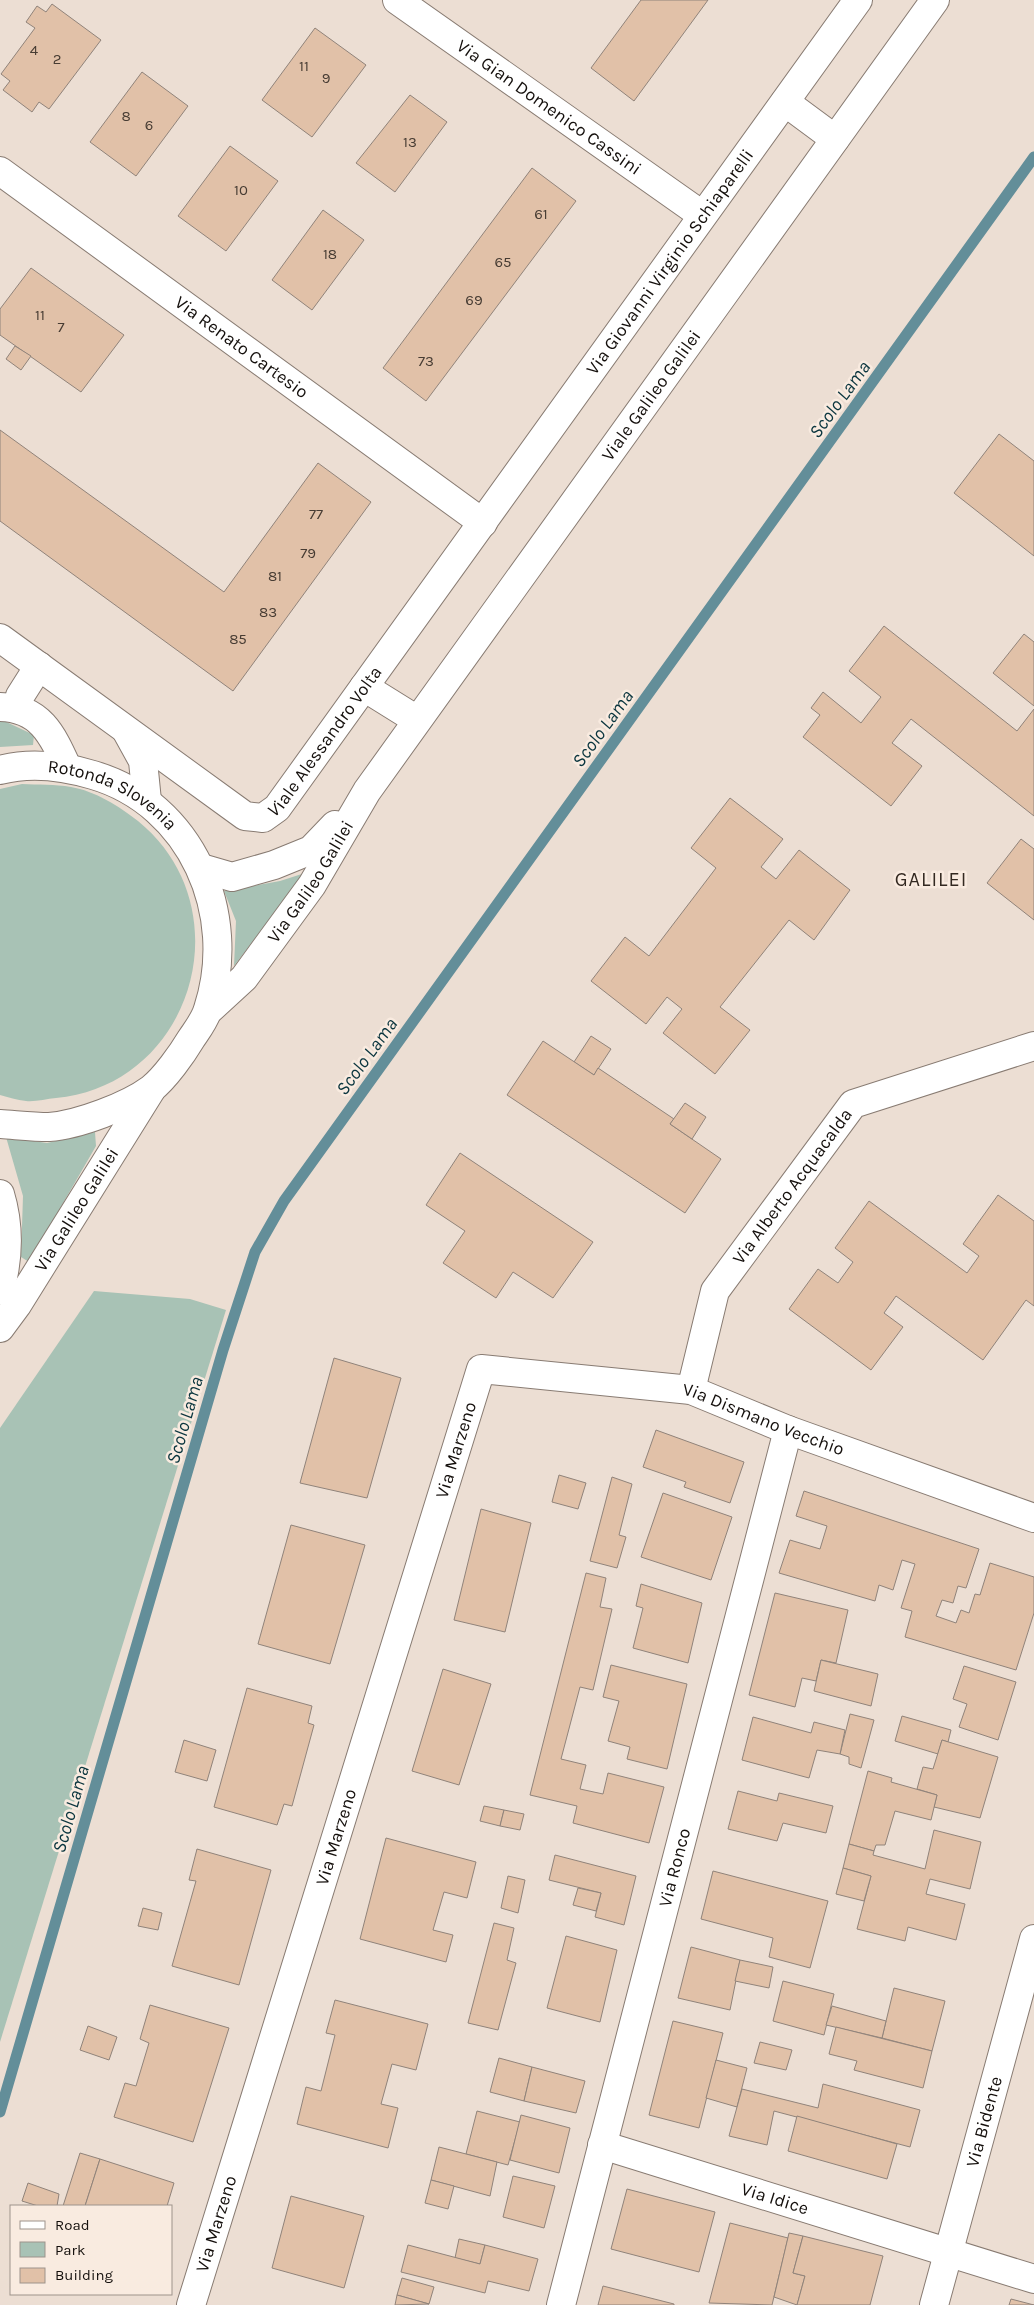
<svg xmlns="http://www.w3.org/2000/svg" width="1034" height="2305" viewBox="0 0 1034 2305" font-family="Karla,sans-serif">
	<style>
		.green { fill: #a8c2b5 }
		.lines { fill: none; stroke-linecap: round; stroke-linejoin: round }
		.stream { stroke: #638e99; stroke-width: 11 }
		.building { fill: #e1c1a8; stroke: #90837a }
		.minor-casing { stroke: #887b72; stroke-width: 30 }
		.tertiary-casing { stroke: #887b72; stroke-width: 30 }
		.secondary-casing { stroke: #887b72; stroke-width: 30 }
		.minor { stroke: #fff; stroke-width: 28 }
		.tertiary { stroke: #fff; stroke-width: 28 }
		.secondary { stroke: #fff; stroke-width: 28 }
		.labels { text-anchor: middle; stroke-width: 5; stroke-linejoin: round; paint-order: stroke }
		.number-label { font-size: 15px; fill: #473c33 }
		.street-label { font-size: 18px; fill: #140f0c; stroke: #f9ebe0 }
		.water-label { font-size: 19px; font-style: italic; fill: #0a353e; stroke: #f9ebe0 }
		.quarter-label { font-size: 20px; letter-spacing: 1px; fill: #332921; stroke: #f9ebe0 }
	</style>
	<rect width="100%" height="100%" fill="#ecded3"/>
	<!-- green -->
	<g class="green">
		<path d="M0,719l34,16 -1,10 -33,2z"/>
		<path d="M22,784c16,1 33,0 49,3 24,4 48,19 67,34 107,87 55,264 -82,277 -10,1 -21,4 -30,3 -9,-1 -18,-4 -26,-6v-306z"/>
		<path d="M305,873l-71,93 2,-45 -12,-30 56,-10z"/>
		<path d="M95,1132l1,14 -67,116 -8,-5 2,-61 -17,-59 41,6z"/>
		<path d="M94,1291l96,8 36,11 -226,732v-614z"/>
	</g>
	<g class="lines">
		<!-- stream -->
		<path class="stream" d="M0,2112l223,-762 32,-98 29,-51 750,-1044"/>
	</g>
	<!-- building -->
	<g class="building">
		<path d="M641,0h67l-74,101 -43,-33z"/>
		<path d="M52,4l49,36 -52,69 -10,-7 -7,10 -29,-22 7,-9 -9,-7 34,-46 -9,-6 11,-16 9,6z"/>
		<path d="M315,28l51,37 -54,72 -50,-37z"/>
		<path d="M142,72l46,34 -52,70 -46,-34z"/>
		<path d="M410,95l37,27 -52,70 -39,-29z"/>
		<path d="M230,146l48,35 -52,70 -48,-35z"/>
		<path d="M532,168l44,33 -150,200 -43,-33z"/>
		<path d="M323,210l41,30 -52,70 -40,-30z"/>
		<path d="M31,268l93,67 -43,57 -81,-57v-26z"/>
		<path d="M15,346l16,10 -10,14 -15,-11z"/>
		<path d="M0,430l224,162 94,-129 53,39 -138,189 -233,-170z"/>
		<path d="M999,434l35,27v95l-80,-63z"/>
		<path d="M884,626l133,105 17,-22v107l-123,-97 -19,24 30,23 -31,40 -88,-69 17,-22 -9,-7 12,-16 38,31 20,-26 -32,-26z"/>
		<path d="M1024,634l10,8v64l-41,-33z"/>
		<path d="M730,798l53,41 -22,28 15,12 23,-29 51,40 -36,50 -25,-20 -69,87 30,23 -35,44 -52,-41 19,-24 -15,-12 -21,27 -55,-43 34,-44 24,19 67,-88 -25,-20z"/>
		<path d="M1021,839l13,10v71l-47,-37z"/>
		<path d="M591,1036l20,13 -17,26 -20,-13z"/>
		<path d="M543,1041l51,34 4,-7 76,51 -4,5 51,35 -36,54 -178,-118z"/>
		<path d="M685,1103l21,14 -14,22 -22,-15z"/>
		<path d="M460,1153l133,89 -40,56 -40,-26 -17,26 -53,-35 22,-32 -39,-26z"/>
		<path d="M998,1195l36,26v85l-8,-6 -43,60 -87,-64 -12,17 19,14 -32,43 -82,-61 29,-40 20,14 15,-21 -18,-14 34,-47 98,72 12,-17 -16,-12z"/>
		<path d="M334,1358l67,20 -34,120 -67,-15z"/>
		<path d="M656,1430l88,32 -14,41 -46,-16 2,-5 -43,-15z"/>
		<path d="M559,1475l27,8 -8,26 -26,-7z"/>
		<path d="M612,1477l20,7 -13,51 7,2 -9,31 -27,-7z"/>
		<path d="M804,1491l175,58 -13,39 -8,-2 -5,17 -11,-3 -6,16 20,7 5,-13 8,3 6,-19 5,1 10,-32 44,14v36l-18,57 -111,-33 7,-26 -11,-3 14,-44 -13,-4 -9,30 -14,-5 -4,16 -96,-28 11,-33 30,9 7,-23 -31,-10z"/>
		<path d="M663,1493l69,24 -21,63 -70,-23z"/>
		<path d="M481,1509l50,14 -26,109 -51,-12z"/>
		<path d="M291,1525l74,20 -35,119 -72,-20z"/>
		<path d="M586,1573l20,5 -6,29 12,2 -19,81 -13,-3 -19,72 25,6 -6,24 23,5 5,-21 56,14 -15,56 -76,-20 4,-17 -47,-11z"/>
		<path d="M641,1584l61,19 -14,60 -55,-15 10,-40 -7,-2z"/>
		<path d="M775,1593l73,17 -12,53 -15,-3 -5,21 -14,-3 -7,29 -46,-12z"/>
		<path d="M821,1660l57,14 -7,32 -57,-15z"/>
		<path d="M611,1665l76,19 -20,85 -40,-10 3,-12 -22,-6 11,-40 -16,-4z"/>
		<path d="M964,1666l52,16 -18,58 -39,-13 8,-23 -14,-5z"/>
		<path d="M443,1669l48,15 -32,101 -47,-14z"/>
		<path d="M247,1688l65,18 -4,17 6,2 -22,81 -8,-2 -7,21 -63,-18z"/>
		<path d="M850,1714l24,6 -13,48 -12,-4v-7l-9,-3z"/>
		<path d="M902,1716l49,14 -3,12 -6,-2 -4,14 -43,-13z"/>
		<path d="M753,1717l58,16 3,-11 31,8 -5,24 -23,-4 -8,28 -67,-18z"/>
		<path d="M184,1740l32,10 -9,31 -32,-9z"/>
		<path d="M942,1740l56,17 -18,61 -46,-11 3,-12 -20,-6 6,-22 10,2z"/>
		<path d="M868,1771l24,7 -1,4 46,13 -6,25 -36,-9 -10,34h-9l-2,6 -25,-7z"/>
		<path d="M738,1791l39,10 2,-8 54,13 -7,27 -43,-10 -6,18 -49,-12z"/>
		<path d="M484,1806l20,4 -4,16 -20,-5z"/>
		<path d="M504,1810l20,4 -4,16 -20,-4z"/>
		<path d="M934,1830l47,12 -11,47 -40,-10 -4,15 39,10 -9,36 -48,-13 -3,14 -48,-12 14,-53 -28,-8 6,-24 25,7 -1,4 52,14z"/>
		<path d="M386,1838l90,24 -9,36 -23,-6 -11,38 20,5 -7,27 -86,-23z"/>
		<path d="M197,1849l74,21 -32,115 -67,-19 24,-85 -7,-1z"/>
		<path d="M555,1855l81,21 -12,49 -29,-8 6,-24 -52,-13z"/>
		<path d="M843,1868l28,8 -7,25 -28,-7z"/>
		<path d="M713,1871l115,30 -18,67 -41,-11 4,-19 -72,-19z"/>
		<path d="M508,1876l17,4 -7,33 -17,-5z"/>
		<path d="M578,1888l23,5 -5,18 -23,-6z"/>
		<path d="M143,1908l19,5 -4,17 -20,-4z"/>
		<path d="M494,1923l20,5 -7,32 9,3 -18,67 -30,-7z"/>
		<path d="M566,1936l51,14 -17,72 -53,-14z"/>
		<path d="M691,1947l49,13 -10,50 -52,-12z"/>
		<path d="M740,1960l33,7 -4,21 -34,-7z"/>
		<path d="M783,1981l51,13 -10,41 -51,-14z"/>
		<path d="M894,1988l51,13 -13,50 -50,-13z"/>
		<path d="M335,2000l93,24 -12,46 -24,-6 -11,40 17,4 -10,40 -91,-24 9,-37 15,4 14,-56 -9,-2z"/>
		<path d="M150,2005l79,23 -36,114 -79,-25 11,-34 11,3 13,-43 -9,-4z"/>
		<path d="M832,2006l54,15 -4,17 -56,-13z"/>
		<path d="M673,2021l50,12 -24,95 -50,-13z"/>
		<path d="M88,2026l29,11 -8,23 -29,-10z"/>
		<path d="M836,2027l96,24 -9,37 -69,-18 3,-9 -28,-7z"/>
		<path d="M760,2042l32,8 -6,20 -32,-7z"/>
		<path d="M499,2058l33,9 -8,34 -34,-9z"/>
		<path d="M716,2060l31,8 -10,39 -31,-9z"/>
		<path d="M532,2067l53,14 -9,32 -52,-12z"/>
		<path d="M823,2084l97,26 -10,37 -136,-36 -7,34 -38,-9 13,-47 76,19z"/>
		<path d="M477,2111l43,11 -12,43 -42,-11z"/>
		<path d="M521,2115l49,13 -11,45 -49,-13z"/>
		<path d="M797,2116l100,28 -10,35 -99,-28z"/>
		<path d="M439,2147l58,15 -7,34 -59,-16z"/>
		<path d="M80,2153l20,6 -15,47h-22z"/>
		<path d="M100,2159l74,24 -7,23h-82z"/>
		<path d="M513,2176l42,10 -11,42 -41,-11z"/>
		<path d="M431,2180l23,6 -6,23 -23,-6z"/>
		<path d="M28,2183l31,11 -2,12h-19l-16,-5z"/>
		<path d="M627,2189l88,23 -16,60 -88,-23z"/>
		<path d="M291,2196l73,20 -20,72 -72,-20z"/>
		<path d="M730,2223l58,15 -16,67 -63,-2z"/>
		<path d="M789,2233l14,3 -10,37 12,3 -8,29 -23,-8z"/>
		<path d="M803,2236l80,20 -13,49h-73l8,-29 -12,-3z"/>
		<path d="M459,2239l26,6 -5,19 -25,-6z"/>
		<path d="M408,2245l72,19 5,-19 53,14 -9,32 -41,-10 -3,12 -84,-21z"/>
		<path d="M402,2278l32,9 -5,17 -32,-9z"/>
		<path d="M603,2286l71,18v1h-76z"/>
		<path d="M397,2295l32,9 -34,1z"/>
		<path d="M1011,2299l23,6h-25z"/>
	</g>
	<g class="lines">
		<defs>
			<g id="minor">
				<path id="s1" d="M397,0l305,215"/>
				<path d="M785,102l50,37"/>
				<path id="s2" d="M0,171l483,352"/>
				<path id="s3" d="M0,638l245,178 18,2 14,-10 581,-808"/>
				<path d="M364,687l53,33"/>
				<path d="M0,707c40,1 52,27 67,60"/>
				<path d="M17,707l3,-11 19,-30"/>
				<path d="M127,732l16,29 4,40"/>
				<path id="s4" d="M691,1390l24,-99 138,-187 181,-58"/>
				<path id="s5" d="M602,2145l432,134"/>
				<path id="s6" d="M191,2305l290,-936 210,21 97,40 246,88"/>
				<path id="s7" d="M561,2305l227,-875"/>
				<path id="s8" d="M934,2305l100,-366"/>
			</g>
			<g id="tertiary">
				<path d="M201,868l31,9 42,-12 37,-15 24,-25"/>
				<path id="s9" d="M208,1011l36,-33 68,-93 55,-94 568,-791"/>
			</g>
			<g id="secondary">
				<path id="s10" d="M0,770c30,-8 63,-4 93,5 99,29 146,139 115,234 -3,11 -11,21 -17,30 -9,15 -26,39 -40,50 -23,17 -73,36 -102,38 -16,0 -33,-2 -49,-3"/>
				<path d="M0,1194c10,33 9,63 0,96"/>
				<path id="s11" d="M0,1328l17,-23 134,-215"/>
			</g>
		</defs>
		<!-- minor casing -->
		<use href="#minor" class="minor-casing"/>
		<!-- tertiary casing -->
		<use href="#tertiary" class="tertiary-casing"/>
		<!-- secondary casing -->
		<use href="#secondary" class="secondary-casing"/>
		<!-- minor -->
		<use href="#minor" class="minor"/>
		<!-- tertiary -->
		<use href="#tertiary" class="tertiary"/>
		<!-- secondary -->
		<use href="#secondary" class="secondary"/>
	</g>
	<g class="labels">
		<!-- number labels -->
		<g class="number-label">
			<text x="34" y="55">4</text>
			<text x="57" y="64">2</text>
			<text x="304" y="71">11</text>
			<text x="326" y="83">9</text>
			<text x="126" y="121">8</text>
			<text x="149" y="130">6</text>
			<text x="410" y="147">13</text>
			<text x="241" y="195">10</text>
			<text x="541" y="219">61</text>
			<text x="330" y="259">18</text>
			<text x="503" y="267">65</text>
			<text x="474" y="305">69</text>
			<text x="40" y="320">11</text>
			<text x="61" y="332">7</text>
			<text x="426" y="366">73</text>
			<text x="316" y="519">77</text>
			<text x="308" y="558">79</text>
			<text x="275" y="581">81</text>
			<text x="268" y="617">83</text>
			<text x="238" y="644">85</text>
		</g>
		<!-- street labels -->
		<g class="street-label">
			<text dy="6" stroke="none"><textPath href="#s1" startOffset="186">Via Gian Domenico Cassini</textPath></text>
			<text dy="6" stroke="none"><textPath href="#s3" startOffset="1011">Via Giovanni Virginio Schiaparelli</textPath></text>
			<text dy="6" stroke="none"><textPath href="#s2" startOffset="299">Via Renato Cartesio</textPath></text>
			<text dy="6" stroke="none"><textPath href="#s9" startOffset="760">Viale Galileo Galilei</textPath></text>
			<text dy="6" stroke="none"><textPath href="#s3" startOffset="420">Viale Alessandro Volta</textPath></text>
			<text dy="6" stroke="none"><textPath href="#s10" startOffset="120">Rotonda Slovenia</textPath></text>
			<text dy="6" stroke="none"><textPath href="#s9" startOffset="166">Via Galileo Galilei</textPath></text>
			<text dy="6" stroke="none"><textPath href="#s4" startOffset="232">Via Alberto Acquacalda</textPath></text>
			<text dy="6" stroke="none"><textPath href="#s11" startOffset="141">Via Galileo Galilei</textPath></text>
			<text dy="6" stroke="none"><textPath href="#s6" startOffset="1269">Via Dismano Vecchio</textPath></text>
			<text dy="6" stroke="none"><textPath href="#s6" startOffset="895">Via Marzeno</textPath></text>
			<text dy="6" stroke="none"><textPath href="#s6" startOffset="490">Via Marzeno</textPath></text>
			<text dy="6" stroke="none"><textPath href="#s7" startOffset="452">Via Ronco</textPath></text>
			<text dy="6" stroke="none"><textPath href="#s8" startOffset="190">Via Bidente</textPath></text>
			<text dy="6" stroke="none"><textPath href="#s5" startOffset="181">Via Idice</textPath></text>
			<text dy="6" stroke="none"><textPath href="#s6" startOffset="85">Via Marzeno</textPath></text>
		</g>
		<!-- water labels -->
		<g class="water-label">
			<text transform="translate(839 399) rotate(-54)" y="7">Scolo Lama</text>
			<text transform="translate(602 728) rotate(-54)" y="7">Scolo Lama</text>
			<text transform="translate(366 1056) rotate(-54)" y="7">Scolo Lama</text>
			<text transform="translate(184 1420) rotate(-74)" y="7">Scolo Lama</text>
			<text transform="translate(70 1809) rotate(-74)" y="7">Scolo Lama</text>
		</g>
		<!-- quarter labels -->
		<g class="quarter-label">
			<text x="931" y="886">GALILEI</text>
		</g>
	</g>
	<!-- legend -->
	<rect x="10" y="2205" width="162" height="90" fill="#f9ebe0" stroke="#9d938b"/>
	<rect x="20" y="2221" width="25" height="8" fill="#ffffff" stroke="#9d938b"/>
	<text x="55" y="2230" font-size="15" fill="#140f0c">Road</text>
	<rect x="20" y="2242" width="25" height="15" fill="#a8c2b5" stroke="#9d938b"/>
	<text x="55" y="2255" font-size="15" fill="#140f0c">Park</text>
	<rect x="20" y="2268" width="25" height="15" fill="#e1c1a8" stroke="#9d938b"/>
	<text x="55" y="2280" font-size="15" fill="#140f0c">Building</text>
</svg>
